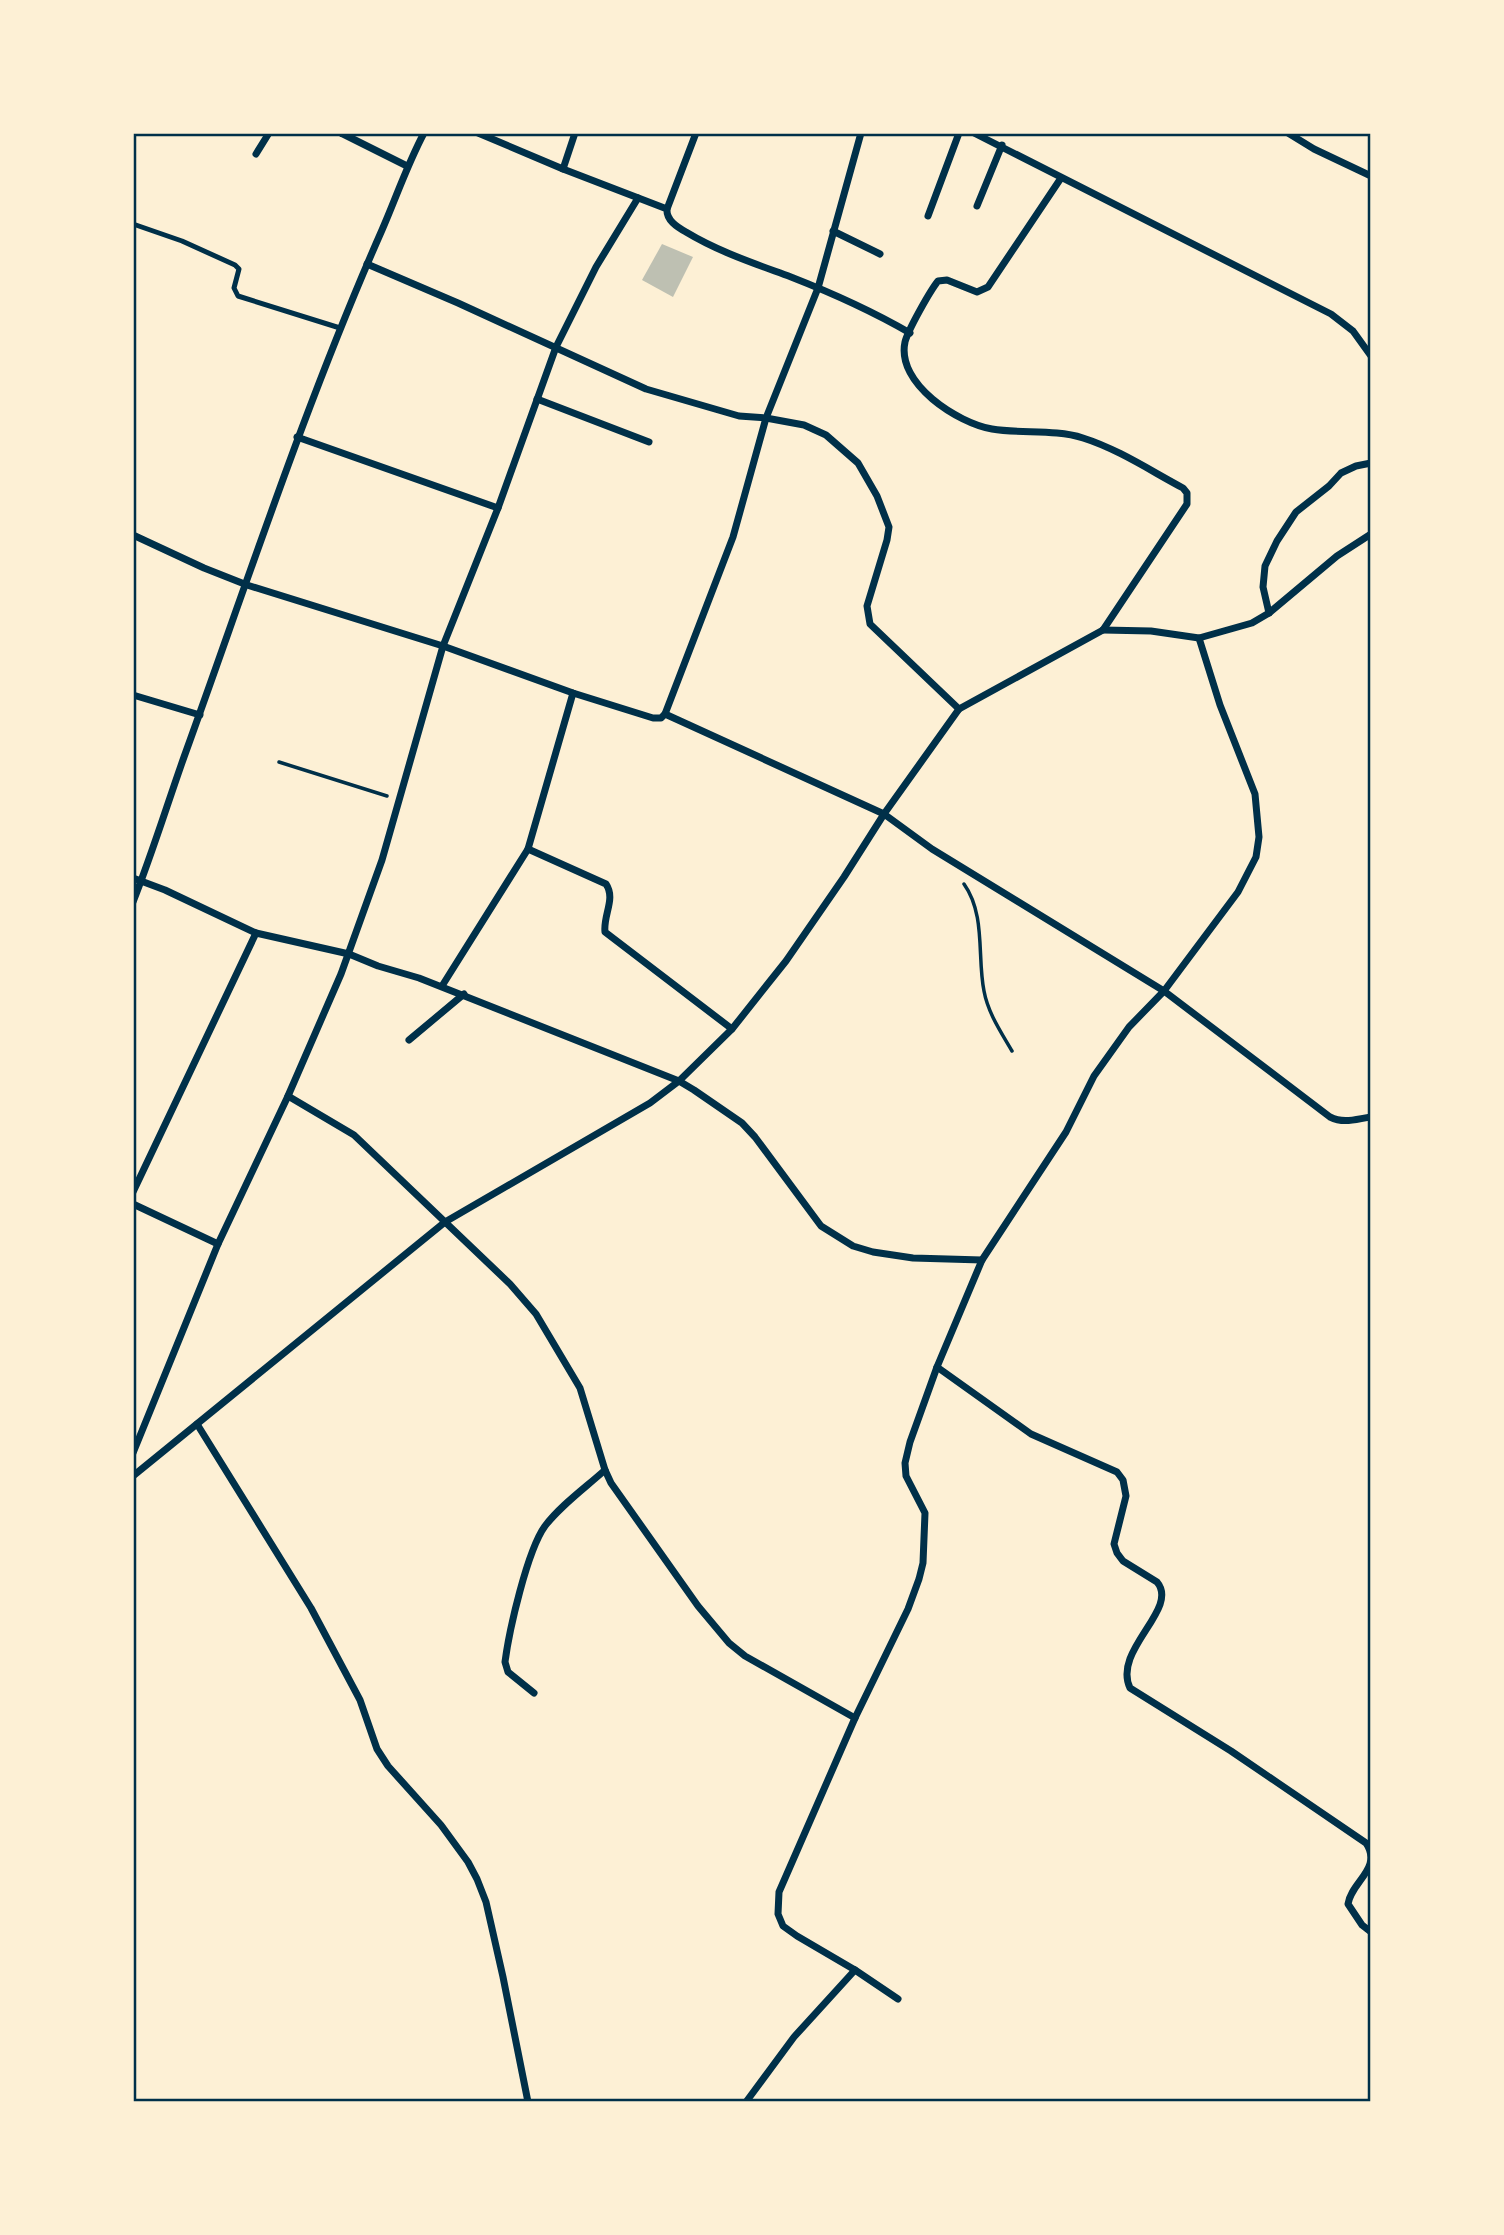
<svg xmlns="http://www.w3.org/2000/svg" width="1504" height="2235" viewBox="0 0 1504 2235" font-family="Manrope,sans-serif">
	<style>
		.building { fill: #bec0b2 }
		.lines { fill: none; stroke-linecap: round; stroke-linejoin: round }
		.path { stroke: #003049; stroke-width: 3.5 }
		.service { stroke: #003049; stroke-width: 5 }
		.minor { stroke: #003049; stroke-width: 7 }
		.neatline { fill: none; stroke: #003049; stroke-width: 2.5 }
	</style>
	<rect width="100%" height="100%" fill="#fdf0d5"/>
	<!-- building -->
	<path class="building" d="M662,244l31,13 -20,40 -31,-17z"/>
	<g class="lines">
		<!-- path -->
		<g class="path">
			<path d="M279,762l108,34"/>
			<path d="M964,884c22,31 13,73 20,107 4,22 17,41 28,60"/>
		</g>
		<!-- service -->
		<path class="service" d="M133,224l49,17 53,24 4,4 -5,19 4,8 102,32"/>
		<!-- minor -->
		<g class="minor">
			<path d="M341,133l66,33"/>
			<path d="M478,133l85,36 104,40c-1,11 10,18 19,23 33,20 70,32 105,45 41,16 81,34 119,56"/>
			<path d="M974,133l357,181 22,17 18,25"/>
			<path d="M1288,133l26,16 57,27"/>
			<path d="M256,154l13,-21"/>
			<path d="M563,169l12,-36"/>
			<path d="M977,206l25,-61"/>
			<path d="M667,209l29,-76"/>
			<path d="M928,216l31,-83"/>
			<path d="M833,231l47,23"/>
			<path d="M367,264l91,39 188,86 93,27 27,2 38,7 22,10 32,28 19,33 12,31 -2,13 -20,66 3,18 89,85"/>
			<path d="M537,399l112,43"/>
			<path d="M297,437l201,71"/>
			<path d="M133,535l71,33 43,17 196,61 130,47 80,25h8l4,-4 219,100 48,35 232,142 166,126c14,7 26,2 41,0"/>
			<path d="M1269,613l-6,-26 2,-21 12,-25 19,-29 33,-26 12,-13 15,-7 15,-3"/>
			<path d="M1103,630l48,1 48,7 53,-15 17,-10 68,-57 34,-22"/>
			<path d="M133,695l67,20"/>
			<path d="M665,714l68,-177 33,-119 52,-130 43,-155"/>
			<path d="M528,849l78,35c10,15 -3,31 -1,48l127,97"/>
			<path d="M133,878l32,12 91,43 93,21 29,12 41,12 260,103 15,9 48,33 13,14 66,89 32,20 20,6 40,6 69,2"/>
			<path d="M133,902c19,-48 34,-97 51,-145 64,-177 122,-355 198,-527 14,-32 25,-65 42,-97"/>
			<path d="M442,986l86,-137 45,-156"/>
			<path d="M409,1040l55,-46"/>
			<path d="M288,1096l66,39 156,149 26,30 44,74 25,82 6,13 87,123 31,37 16,13 110,62"/>
			<path d="M133,1192l123,-259"/>
			<path d="M133,1204l85,40"/>
			<path d="M937,1367l94,67 86,38 6,8 3,16 -12,48 3,9 6,8 34,21c23,27 -45,68 -27,106l101,63 135,92c17,25 -15,39 -18,61l14,21 9,7"/>
			<path d="M197,1424l114,184 49,92 17,49 11,17 53,59 27,37 9,17 9,23 17,75 25,125"/>
			<path d="M133,1453l85,-209 70,-148 53,-122 41,-114 61,-214 55,-138 58,-161 40,-80 42,-69"/>
			<path d="M133,1476l312,-254 205,-119 29,-22 53,-52 54,-68 58,-84 40,-63 75,-105 144,-79 84,-126v-11l-4,-5c-32,-17 -65,-39 -100,-50 -29,-9 -61,-4 -91,-9 -34,-6 -96,-45 -87,-87 3,-12 25,-51 33,-61l9,-1 30,12 11,-5 73,-109"/>
			<path d="M534,1693l-26,-21 -3,-10c4,-31 22,-111 40,-136 16,-21 40,-38 60,-56"/>
			<path d="M898,1999l-43,-29 -58,-34 -14,-10 -5,-12 1,-22 76,-174 53,-109 11,-30 4,-16 2,-50 -19,-37 -1,-13 5,-21 27,-75 45,-107 84,-128 28,-56 35,-49 35,-36 74,-99 18,-35 3,-20 -4,-43 -35,-89 -21,-67"/>
			<path d="M746,2102l48,-65 61,-67"/>
		</g>
	</g>
	<!-- border -->
	<rect width="1504" height="2235" fill="none" stroke="#fdf0d5" stroke-width="270"/>
	<rect x="135" y="135" width="1234" height="1965" class="neatline"/>
</svg>
